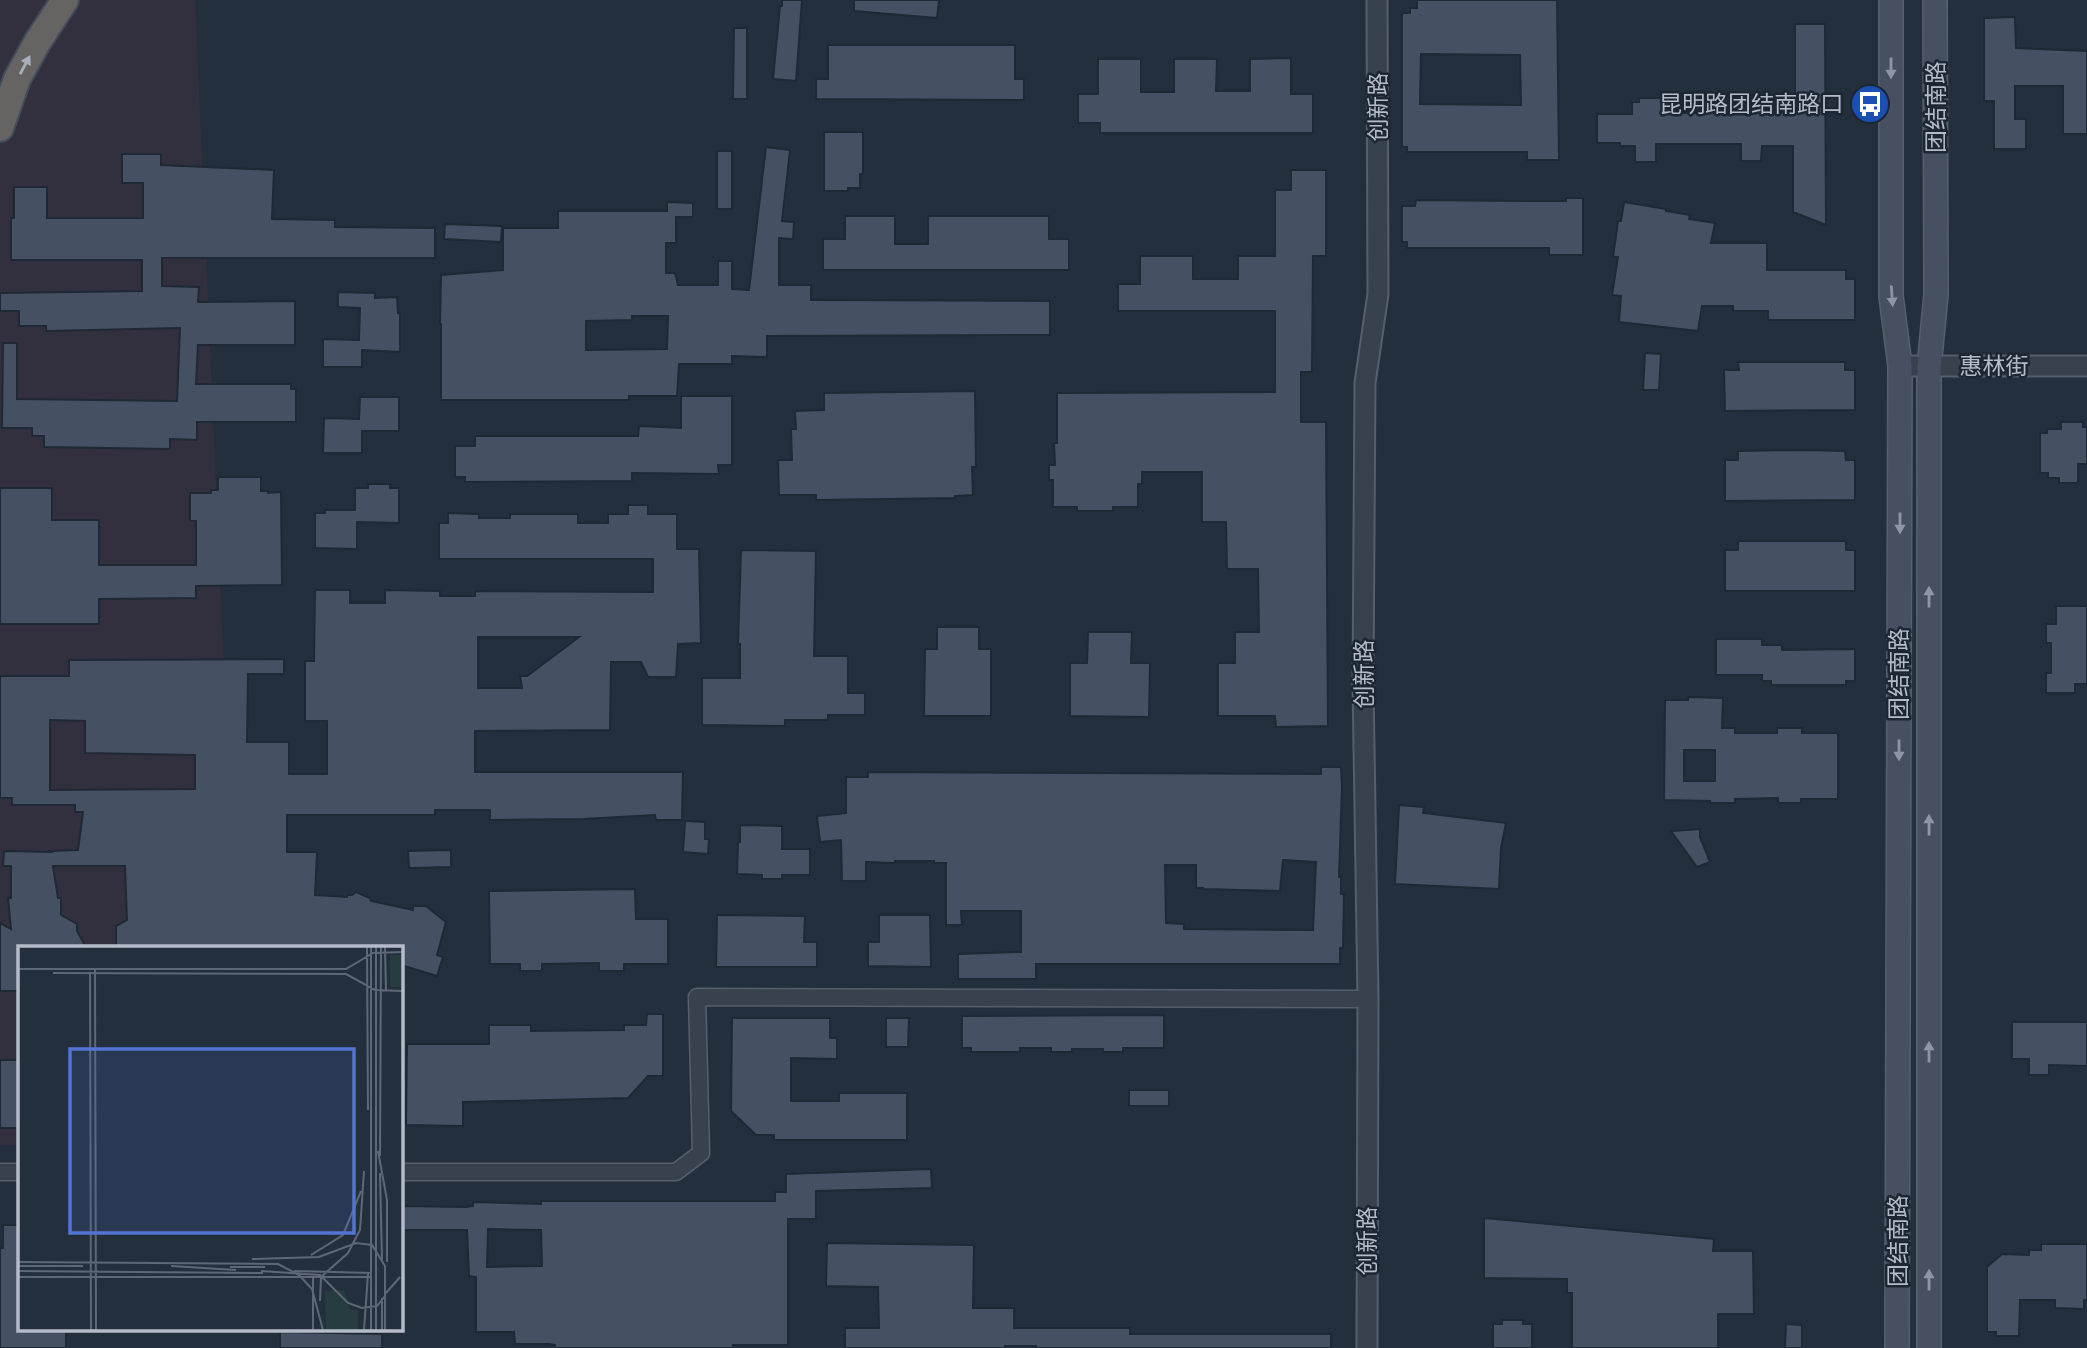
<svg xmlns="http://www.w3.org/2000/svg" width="2087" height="1348" viewBox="0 0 2087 1348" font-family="Karla,'Noto Sans SC',sans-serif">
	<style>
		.medical { fill: #32303f }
		.building { fill: #455162; stroke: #1f2835; stroke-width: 2; fill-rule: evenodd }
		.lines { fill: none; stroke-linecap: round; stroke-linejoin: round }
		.minor-casing { stroke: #565f6c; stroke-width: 19 }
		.tertiary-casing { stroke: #565f6c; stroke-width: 23 }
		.secondary-casing { stroke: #565f6c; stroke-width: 26 }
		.trunk-casing { stroke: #434c59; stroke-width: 30 }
		.minor { stroke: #38414e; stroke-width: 16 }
		.tertiary { stroke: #38414e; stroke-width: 19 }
		.secondary { stroke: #465061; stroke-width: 23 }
		.trunk { stroke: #656462; stroke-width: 26 }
		.oneway { fill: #a8afba }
		.oneway2 { fill: #8e96a5 }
		.labels { text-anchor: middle; stroke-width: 5; stroke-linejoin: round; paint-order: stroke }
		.poi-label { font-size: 23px; fill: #b4bcc9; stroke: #1d2633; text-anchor: end }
		.street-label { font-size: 23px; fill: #b4bcc9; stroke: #1d2633 }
		.inset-road { fill: none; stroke: #5e6776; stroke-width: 2 }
		.view { fill: #5274d3; fill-opacity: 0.15; stroke: #5274d3; stroke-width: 3.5 }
		.inset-edge { fill: none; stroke: #b4bcc9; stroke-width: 3.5 }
	</style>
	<rect width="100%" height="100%" fill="#242f3e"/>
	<!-- medical -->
	<path class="medical" d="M0,0h195l41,947h-217v198h-19z"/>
	<!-- building -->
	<g class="building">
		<path d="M782,0h20l-6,81 -23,-2 7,-73h2z"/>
		<path d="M854,0h85l-2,18 -83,-7z"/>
		<path d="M1417,0h140l2,160h-32v-8h-120v-5h-5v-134h8v-5h7zM1421,54l99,1 1,50 -101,-1z"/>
		<path d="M2015,17l1,31 71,3v83h-24v-48h-48v33h11v30h-32v-48h-10v-83z"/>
		<path d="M1795,24h30l1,201 -33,-13v-66h-31l-1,15h-20v-17h-85v18h-21v-16h-15v-3h-23v-29h35v-12h7v-4h23v11h18v4h36v-4h19v-11h22v5h8v9l30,1z"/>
		<path d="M734,28h13v71h-14z"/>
		<path d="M828,45h187v34h9v21l-208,-1v-20h12z"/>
		<path d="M1291,58v36h22v39h-213v-10h-22v-29h20v-35h43v33h33v-33h43l-1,32h34v-32z"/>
		<path d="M824,132h39v42h-3v14h-12v3h-24z"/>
		<path d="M766,147l24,3 -8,71 12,1 -1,17 -14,-1v47h32v15l239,1v34l-283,1v21l-35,-1v8h-53l-2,32h-48v4h-188v-76h-1l1,-49 62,-5v-42h55v-17h109v-9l26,1v14h-17v26h-10v30h9l3,12h40v-24h14v28l17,1zM632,316h36l-1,33 -81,1v-29l46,-1z"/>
		<rect x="717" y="151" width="15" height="58"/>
		<path d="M122,154h39v11l113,5 -2,49 63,1v7l100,1v30h-273v28l37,1 -1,15 97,-1v44h-97l-2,39h95v5h5v33h-99v18l-27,-1v10l-126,-2v-11h-12v-8h-30l1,-85h14v56l160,2 3,-73 -134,3v-5h-27v-15h-19v-18l142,-2v-31h-131v-42h3v-31h33v31h96v-35h-21z"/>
		<path d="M1291,170h35v86h-13l-1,116h-11v50h25l2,304 -52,1 -1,-11h-57v-53h17v-31h24l-1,-63h-31l-1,-47h-24v-50h-60v12h-4v23h-25v4h-36v-4h-24v-27h-4v-15h6l-1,-22h3v-50l218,-1v-81h-157v-27h22v-28h53v23h45v-23h37v-66h16z"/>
		<path d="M1566,198h17v57h-34v-7h-142v-6h-5v-36h13l1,-6 118,1h32z"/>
		<path d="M1624,202l42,7v2l24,4 -1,4 26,4 -4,20h56v27h79v9h9v41h-87v-9h-35v-5h-31l-4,25 -79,-9 2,-26 -9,-1 6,-38h-5l5,-36h3z"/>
		<path d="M845,216h50v28h33v-28h121v23h20v31h-246v-31h22z"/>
		<path d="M445,224l57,2 -1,16 -57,-3z"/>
		<path d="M338,292l37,1v5l22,-1 1,16h2v39l-38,-2v17h-39v-28l36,1 1,-32 -22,-1z"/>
		<path d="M1645,353l16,1 -2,36h-16z"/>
		<path d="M1738,362h107v8h10v40l-130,1 -1,-41h15z"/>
		<path d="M975,391l1,76h-4l1,28 -18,1v2l-139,2v-5h-37l-1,-35h14l-1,-31h5l-1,-18 29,-1v-17z"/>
		<path d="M681,396h51v69h-14l1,9 -87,-1v8l-167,1v-5h-10v-31h20v-10h163l1,-10 42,2z"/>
		<path d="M360,397h39v34h-37v22h-39l1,-35 35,1z"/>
		<path d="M2061,422h22v5h4v37h-9v19h-19v-5h-11v-5h-8v-40h7v-4h14z"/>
		<path d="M1803,450l42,1 1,9h9v40l-130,1v-41h13v-9z"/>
		<path d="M218,477h43v14h7v2l13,-1 1,93 -86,1v12l-97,1v25h-99v-136h52v32h47v45h97v-44h-6v-28h21v-3h7z"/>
		<path d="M368,484h22v4h9v35l-42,-1v27l-42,-1v-35h10v-3h30v-22h13z"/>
		<path d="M628,505h20v9h29v35h22l2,94 -23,1 -2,33h-28l-7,-15h-30l-1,68 -135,1v41h208l-1,48h-26l-1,-5 -72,4 -93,1v-10h-55v5h-148v37h30l-2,43 32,2v-2h5l4,-3 14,6 1,3 42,9v-4h13l20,16 -9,33 6,2 -6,19 -36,-11v-18h-285v-21l11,-6 -2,-54h-72l5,32h3v17l16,9v7l9,16h-67v44h-19v-68l11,6 -3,-31h3v-32h-8l1,-15 47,1 -1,-1 28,-1 5,-38h-8v-7h-63v-7h-12v-122h69v-16l215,-1v15h-36l-1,68h42v32h38v-53h-22v-60h9l1,-71h35v13h35v-13l55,1v5h35v-5l178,1v-33h-214v-36h9v-10l31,1v4h31v-4h68v9h30v-9h20zM478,637h101l-52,39h-7l2,12h-44zM50,720l35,1v32l110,2v34l-145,1z"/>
		<path d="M1738,541h108v9h9v41h-130v-41h13z"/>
		<path d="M741,550l75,1 -2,105h34v37h17v22h-37v5h-43v6l-83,-1v-47h38v-34h-2z"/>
		<path d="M2056,606h31v78h-12v9h-29v-20h5v-30h-5v-19h10z"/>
		<path d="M937,627h42v22h12v67h-67l1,-67h12z"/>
		<path d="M1088,632h44l-1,31h19l-1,54 -79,-1v-53h17z"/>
		<path d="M1716,639h46v6h20v5l73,-1v32h-9v4h-75v-4h-9v-6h-46z"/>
		<path d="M1688,697l35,1 -1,30h13v5h42v-5h25v5h36v66h-37v4h-23v-5l-43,1v4h-25v-2l-46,-1 1,-100h23zM1684,750h31v31h-31z"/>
		<path d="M1321,767h20l1,20 -3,90h2v17h3l-1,54h-3v16h-304v15h-78v-25l63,-2v-41h-60l1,14h-16v-62h-12v-2h-39v2l-29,-1v19h-24l-1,-41 -21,2 -3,-26 29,-3v-36h22v-5l453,2zM1283,860l33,2 -3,68 -129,-1v-5l-18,-1 -1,-58h31v23h7v1l77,2z"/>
		<path d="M1399,805l25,2 -1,6 83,10 -5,25 -2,41 -104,-5z"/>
		<path d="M685,821l20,1v17h4l-1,15 -25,-2z"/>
		<path d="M740,825l42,1v23h28v26h-28v4h-20v-4l-25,-1 1,-32h2z"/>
		<path d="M1700,829v8l10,25 -13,5 -26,-36z"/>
		<path d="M451,850v17l-42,1 -1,-17z"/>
		<path d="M635,889l1,30h32v45h-44v7h-25v-8l-57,1v7h-22v-7h-30l-1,-73z"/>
		<path d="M717,915l88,1 -1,26h13v25h-101z"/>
		<path d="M879,915h51l1,52 -63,-1v-24h11z"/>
		<path d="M647,1014h16v62h-15l-20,22 -165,4v24l-57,-1 1,-81h82v-19h42v6l93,-1v-5h22z"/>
		<path d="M1164,1015v33h-41v4h-20v-3h-31v3h-21v-4h-31v4h-49v-4h-9v-32z"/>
		<path d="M732,1018h98v20h7v21l-46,-1v43h48v-8h68v47h-133v-5h-18l-25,-24z"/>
		<path d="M886,1018h23l-1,29h-22z"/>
		<path d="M2012,1022h75v44l-38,-1v10h-20v-16h-17z"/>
		<rect x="0" y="1060" width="19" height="68"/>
		<rect x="1129" y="1090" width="40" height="16"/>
		<path d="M931,1169l1,19 -116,3v28h-28v126h-55v3h-178v-3l-6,-1h-34l-1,-12h-38v-55l-7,-1 -2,-46h-66v-24l65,1 7,-1v-4l68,2v-3h234v-9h11v-18zM488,1229l53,1 1,36 -55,1z"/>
		<path d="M1484,1218l230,21 -1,12h40l1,63h-36v34h-146v-55h-5v-14l-83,-1z"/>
		<path d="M3,1225h16v104h47v19h-66v-100h3z"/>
		<path d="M827,1243l147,2 -1,63h41v20h116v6h201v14h-295v-2h-31v2h-160v-20h34l-1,-41 -52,-1z"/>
		<path d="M2041,1244h46v56h-3v9l-29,-1v-8h-35l-1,36h-23v-4h-9v-65l15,-13 27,1v-5h12z"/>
		<path d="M1502,1320h21v4h9v24h-39v-24h9z"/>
		<path d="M1786,1324l16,1v23h-17z"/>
		<path d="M280,1332l102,2v14h-102z"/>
	</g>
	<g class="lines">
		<defs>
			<g id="minor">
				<path d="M0,1172h19"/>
				<path d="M401,1172h275l25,-19 -4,-156 671,2"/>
			</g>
			<g id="tertiary">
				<path d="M1900,366h187"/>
				<path d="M1367,1348l1,-349 -5,-316 2,-300 13,-89 -1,-294"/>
			</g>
			<g id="secondary">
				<path d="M1891,0v296l9,70 -3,982"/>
				<path d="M1929,1348v-981l7,-72 -1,-295"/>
			</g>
			<path id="trunk" d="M0,128l17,-49 21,-38 27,-41"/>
		</defs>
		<!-- minor casing -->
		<use href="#minor" class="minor-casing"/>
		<!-- tertiary casing -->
		<use href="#tertiary" class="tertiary-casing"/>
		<!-- secondary casing -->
		<use href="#secondary" class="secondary-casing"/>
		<!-- trunk casing -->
		<use href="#trunk" class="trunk-casing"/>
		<!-- minor -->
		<use href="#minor" class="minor"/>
		<!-- tertiary -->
		<use href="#tertiary" class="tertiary"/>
		<!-- secondary -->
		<use href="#secondary" class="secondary"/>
		<!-- trunk -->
		<use href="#trunk" class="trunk"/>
	</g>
	<!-- one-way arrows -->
	<defs><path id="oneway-solid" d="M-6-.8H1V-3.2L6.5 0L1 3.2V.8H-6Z" transform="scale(1.75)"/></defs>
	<use class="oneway" href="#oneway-solid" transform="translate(25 65) rotate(-62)"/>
	<g class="oneway2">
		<use href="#oneway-solid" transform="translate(1891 68) rotate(90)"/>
		<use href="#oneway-solid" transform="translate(1892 296) rotate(86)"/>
		<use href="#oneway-solid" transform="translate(1900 523) rotate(90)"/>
		<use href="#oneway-solid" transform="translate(1929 597) rotate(-90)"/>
		<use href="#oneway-solid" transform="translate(1899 750) rotate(90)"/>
		<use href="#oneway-solid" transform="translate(1929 825) rotate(-90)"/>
		<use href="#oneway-solid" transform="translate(1929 1052) rotate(-90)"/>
		<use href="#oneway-solid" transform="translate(1929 1280) rotate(-90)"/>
	</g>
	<!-- icons -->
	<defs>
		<symbol id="bus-disc" viewBox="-11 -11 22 22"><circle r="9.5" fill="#1a4fb4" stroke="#1d2633"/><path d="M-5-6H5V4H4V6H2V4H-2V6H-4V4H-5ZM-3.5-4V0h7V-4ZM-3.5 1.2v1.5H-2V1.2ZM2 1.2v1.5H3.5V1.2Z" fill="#fff"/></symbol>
	</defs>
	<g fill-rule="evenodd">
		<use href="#bus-disc" x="1848" y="82" width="44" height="44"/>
	</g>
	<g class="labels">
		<!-- poi labels -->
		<g class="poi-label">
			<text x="1843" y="112">昆明路团结南路口</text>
		</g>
		<!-- street labels -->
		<g class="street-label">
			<text transform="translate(1378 107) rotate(-90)" y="8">创新路</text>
			<text transform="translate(1936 107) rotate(-90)" y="8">团结南路</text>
			<text x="1994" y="374">惠林街</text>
			<text transform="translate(1364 674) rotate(-90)" y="8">创新路</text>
			<text transform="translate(1899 674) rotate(-90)" y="8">团结南路</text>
			<text transform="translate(1367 1241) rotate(-90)" y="8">创新路</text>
			<text transform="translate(1898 1241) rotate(-90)" y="8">团结南路</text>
		</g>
	</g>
	<!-- overview -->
	<g transform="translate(18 946)">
		<rect width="385" height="385" fill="#242f3e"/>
		<path d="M372,9h13v32h-13zM326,344l6,20h8v20h-32l-1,-39z" fill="#263c3f"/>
		<path class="inset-road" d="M349,1l1,163M367,1l1,44M0,23h328l27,-16 30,-1M77,24l1,360M72,26l1,358M35,27l293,1 29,16 28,1M360,205l9,49v62M362,210l1,-209M362,227l2,88M293,309l32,-20 18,-44M234,313l67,-2 37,-14 16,2 13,21v64M0,316l260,2 21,11 13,14 11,41M0,320h65M153,320l65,4M212,321h35M0,325l245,2M243,325l59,4 28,28 14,5 15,-2 8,-10M276,325l78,2M0,331h354M295,332v52M368,347l14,-16M302,355l1,-24 27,-24 12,-23 4,-59M346,384l4,-56M353,384v-383M358,384v-383M364,384v-32"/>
		<path class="view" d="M52,103h284v184h-284z"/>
		<rect width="385" height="385" class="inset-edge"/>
	</g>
</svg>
